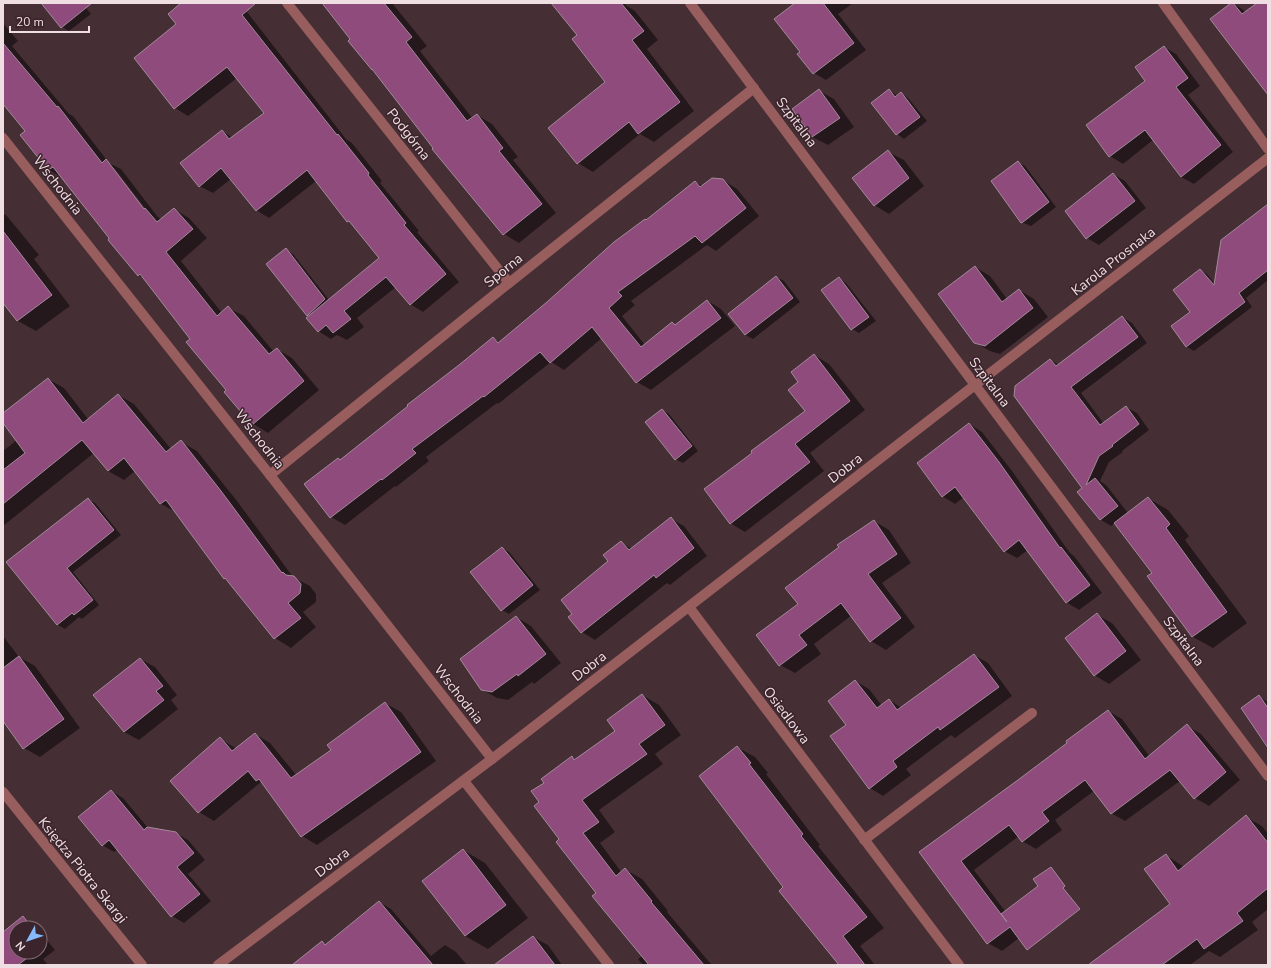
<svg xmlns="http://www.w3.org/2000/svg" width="1271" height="968" viewBox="0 0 1271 968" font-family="'Nunito Sans',sans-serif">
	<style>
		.shadow { fill: #0007; fill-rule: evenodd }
		.building { fill: #8e4b7c; stroke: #a28a9a }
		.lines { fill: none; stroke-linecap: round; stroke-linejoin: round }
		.minor { stroke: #985e5d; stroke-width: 10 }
		.labels { text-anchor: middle; stroke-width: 3; stroke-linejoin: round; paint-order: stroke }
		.street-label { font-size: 14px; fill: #efdfe3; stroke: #3b242b }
	</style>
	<rect width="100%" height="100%" fill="#462e35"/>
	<!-- shadow -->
	<g class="shadow">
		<path d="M42,3h40l9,11 -22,17 -7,-4z"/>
		<path d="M182,3h58l106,136 6,4 30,38 -2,2 39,48 -2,1 42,50 -36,30 -13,-8 -14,-17 -39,31 7,9 -17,13 -10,-5 -6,4 -13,-8 -10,-16 -22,-65 7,4 36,46 51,-42 -28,-35 -4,-2 -32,-40 -47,37 -13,-8 -25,-31 -18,14 -14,-7 23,-55 11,7 32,-25 -28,-35 -49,38 -13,-8 2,-84z"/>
		<path d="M323,3h69l35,43 -7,5 53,68 4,-4 15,9 26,33 -5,3 43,53 -37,30 -15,-9 -71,-85 2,-1z"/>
		<path d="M552,3h72l3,3 8,5 23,29 -11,9 47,62 -40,31 -14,-8 -47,38 -15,-9 29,-81 -29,-47z"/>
		<path d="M797,3h56l-15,11 28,36 -40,30 -12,-7 -13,-21z"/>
		<path d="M1233,3l13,9 13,-9h9v87z"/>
		<path d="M3,23l15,18 -6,5 57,68 4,2 36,47 12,6 36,47 5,4 12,-11 15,9 18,20 -26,23 41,52 6,-5 16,8 30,36 3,-3 15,9 27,32 -51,43 -15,-9 -61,-85 -46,-60 -8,-4 -75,-97 -14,-8 -27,-35 5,-4 -24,-28zM111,168h3l34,44 -2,1z"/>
		<path d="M1164,47l12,7 24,32 -12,9 45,57 -39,32 -13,-7 -28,-37 -30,24 -13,-8 -23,-31 60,-44z"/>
		<path d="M889,90l9,6 3,-3 7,5 19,23 -23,18 -7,-5 -25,-31z"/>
		<path d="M819,91l15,8 20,28 -26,18 -16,-8 -19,-28z"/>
		<path d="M888,152l16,8 20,26 -35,28 -15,-9z"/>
		<path d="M1018,162l7,4 31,41 -25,19 -10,-4z"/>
		<path d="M1113,174l12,7 21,27 -47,37 -12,-7z"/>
		<path d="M723,180l14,9 22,27 -43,35 -9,-6 -76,56 4,4 -13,11 23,29 31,-19 32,-25 13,8 14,17 -84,64 -14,-8 -35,-44 -38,32 -13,-8 -53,42 -1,-1 -71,54 3,4 -33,26 -1,-1 -50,39 -14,-8 7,-58 3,2 152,-123 8,5 194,-161 8,4z"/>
		<path d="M3,213l4,3 32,39 -5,4 36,47 -34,25 -18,-10 -15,-20z"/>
		<path d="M1268,213v67l-22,18 6,9 -58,44 -7,-4 -14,-20 18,-15 9,-42 7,4 8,10z"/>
		<path d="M975,267l15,9 17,23 12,-9 15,9 14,18 -48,37 -10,-3 -16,-9z"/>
		<path d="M776,277l8,4 16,21 -47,37 -8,-4z"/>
		<path d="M839,278l7,5 30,38 -17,12 -7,-4z"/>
		<path d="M1122,317l10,6 15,20 -66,50 23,31 22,-17 11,6 12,17 -27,21 1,1 -14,10 -9,19 6,4 22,28 20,-15 20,12 21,26 -4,4 62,83 -34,25 -20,-11 -44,-61 5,-3 -39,-50 -4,3 -10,-6 -22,-28 4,-4 -32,-128 8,5z"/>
		<path d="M814,355l15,9 36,46 -55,43 14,18 -79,61 -15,-9 24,-70 52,-42 -6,-29z"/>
		<path d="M48,379l16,9 24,31 30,-24 16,9 37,45 10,-7 16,9 40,50 56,76 17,9 6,8v8l-13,10 13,15 -25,21 -16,-10 -47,-58 -4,-2 -48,-66 -15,-8 -26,-33 -11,9 -16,-9 -14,-18 -91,73v-75l14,-11 -14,-19v-7z"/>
		<path d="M662,410l7,4 29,37 -15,12 -8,-4z"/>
		<path d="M969,424l13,8 30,39 58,82 4,3 28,37 -23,17 -13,-8 -38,-52 -11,8 -13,-7 -40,-54 -9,7 -13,-8z"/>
		<path d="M88,499l7,4 26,32 -48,37 26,33 -17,14 -3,-2 -14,12 -7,-4 -51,-62z"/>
		<path d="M671,519l13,7 23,30 -37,29 -3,-2 -72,57 -13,-8 28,-70 11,-20 11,7z"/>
		<path d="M874,521l15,9 22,33 -29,20 33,44 -29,23 -15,-9 -19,-26 -38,29 7,10 -26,19 -15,-8 19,-61z"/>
		<path d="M502,548l7,4 31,38 -31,24 -7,-4z"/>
		<path d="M1097,615l15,8 29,37 -32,24 -15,-9z"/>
		<path d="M516,617l15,9 30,37 -27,21 -2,-2 -24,18 -11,-2 -16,-9z"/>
		<path d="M3,636l16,21 16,9 45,62 -40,29 -16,-9 -21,-29z"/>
		<path d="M974,655l14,8 24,33 -57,42 -4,-3 -45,34 5,6 -28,21 -13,-8 -23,-63 8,-44 14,8 13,17 7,-6 13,8z"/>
		<path d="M140,659l15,8 22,28 -6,5 7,9 -39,31 -15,-8z"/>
		<path d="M642,695l17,10 22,30 -26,19 8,10 -64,46 16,22 -15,11 22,30 4,-3 16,9 26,32 -1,1 43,51 3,2h-70l-5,-6 4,-3 -81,-117 -21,-37 5,-19 27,-25 4,2 41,-29z"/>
		<path d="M1259,697l9,5v40z"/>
		<path d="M385,703l16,9 35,49 -119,84 -15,-9 -38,-51 -3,-3 -47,39 -15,-9 21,-73 17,10 18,-15 15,9 27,33 35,-26z"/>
		<path d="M1108,711l14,8 28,38 37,-31 14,8 39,46 -31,26 -14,-8 -15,-17 -55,40 -14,-8 -17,-22 -39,29 7,10 -26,19 -14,-8 -3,-5 -45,34 49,65 -21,16 -14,-8 -68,-90 99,-72z"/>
		<path d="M737,747l18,10 13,16 -2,1 54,71 -2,1 66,82 -24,18 15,19h-35l-55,-78z"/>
		<path d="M111,791l12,7 26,31 27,4 12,7 17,20 -17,14 23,27 -27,22 -12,-7 -54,-67 -4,3 -12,-7z"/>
		<path d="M1246,817l16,9 6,8v75l-16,13 6,8 -38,27 -11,-6 -19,14h-77l58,-61 -5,-49 15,10 2,2z"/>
		<path d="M463,850l22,13 43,55 -40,31 -23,-13z"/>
		<path d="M379,902l12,7 40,47 14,-11 11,7 11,13h-171l26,-23 5,3z"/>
		<path d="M23,918l10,6 4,4h-21v24h24v-20l15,18 -12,9 5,6h-43l-2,-2v-29z"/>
		<path d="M533,937l15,8 14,20h-66z"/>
	</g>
	<!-- building -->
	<g class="building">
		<path d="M41,3h51l-31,25z"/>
		<path d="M181,3h75l-14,12 95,120 1,-1 31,39 -1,2 38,48 -2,2 42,49 -36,31 -24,-28 -42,34 7,8 -18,14 -7,-8 -8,7 -12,-14 73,-60 -30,-37 -2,1 -40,-52 -51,41 -35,-43 -22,19 -19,-24 42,-33 7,9 35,-26 -37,-46 -53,42 -40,-51 42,-34 -8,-10z"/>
		<path d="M322,3h62l28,34 -6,5 61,79 10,-7 26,34 -4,3 43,53 -39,31 -71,-86 1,-1 -61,-79v1l-24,-29 2,-2z"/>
		<path d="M551,3h70l23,28 -12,9 48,62 -42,32 -9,-12 -52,42 -29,-36 57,-46 -33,-43 5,-4z"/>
		<path d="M795,3h28l31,40 -41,31 -16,-20 3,-2 -26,-33z"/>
		<path d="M1231,3h2l9,11 15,-11h11v92l-58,-76z"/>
		<path d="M3,43l54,64 1,-1 44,57 4,-4 38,50 1,-1 12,14 17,-14 19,21 -27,23 51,64 11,-10 41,48 8,-6 27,33 -52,44 -28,-33 2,-2 -40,-48 4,-3 -50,-65 -2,2 -30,-36 1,-2 -56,-71 -5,3 -28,-35 5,-4 -22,-27z"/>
		<path d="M1164,46l24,32 -12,9 45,58 -40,32 -36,-47 -36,27 -23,-32 59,-44 -10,-14z"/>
		<path d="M819,89l21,29 -28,19 -20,-28z"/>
		<path d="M889,89l6,8 6,-5 19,25 -24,18 -25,-32z"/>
		<path d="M888,150l21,28 -35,28 -22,-28z"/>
		<path d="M1018,161l31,41 -26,20 -2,1 -30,-42z"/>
		<path d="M1113,173l22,28 -49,38 -21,-28z"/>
		<path d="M712,178l11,1 23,29 -44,35 -7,-7 -77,56 4,4 -13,12 32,39 31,-25 3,3 32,-25 14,18 -85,65 -44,-56 -42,36 -10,-11 -56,45 -1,-1 -71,53 4,4 -34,27 -1,-1 -51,39 -26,-34 34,-26 2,2 68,-54 -1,-1 52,-40 34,-28 5,6 49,-41 67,-60 31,-23 1,1 49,-39 5,6z"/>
		<path d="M1268,204v66l-29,23 6,9 -59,45 -15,-21 19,-14 -17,-22 27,-21 14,16 7,-45z"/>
		<path d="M3,231l49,64 -35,26 -14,-18z"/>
		<path d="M286,248l39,51 -18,17 -41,-52z"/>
		<path d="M975,266l27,36 17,-13 14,19 -48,38 -11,-3 -36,-49z"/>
		<path d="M776,276l17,22 -48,37 -17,-21z"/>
		<path d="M839,277l30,40 -18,13 -30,-40z"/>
		<path d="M1122,316l16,21 -67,50 29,38 26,-19 13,18 -27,21 1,1 -14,10 -13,29 9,-7 23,28 -18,14 -23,-28 5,-4 -68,-92 1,-10 35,-27 6,7z"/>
		<path d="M814,354l36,47 -55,43 15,18 -80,62 -26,-35 48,-36 -1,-2 54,-40 -17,-21 10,-8 -7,-10z"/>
		<path d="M48,378l35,45 35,-29 48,58 15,-12 40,51 61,82 1,-1 3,3 8,1 7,8 -1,9 -12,10 13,15 -27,21 -49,-61 -1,1 -58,-79 -6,4 -36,-46 -16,13 -26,-31 -79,64v-34l22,-17 -22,-30v-10z"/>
		<path d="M662,409l30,37 -17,14 -30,-38z"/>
		<path d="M969,423l30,39 61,86 1,-1 29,38 -24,18 -47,-63 -15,12 -49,-65 -13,10 -25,-34z"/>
		<path d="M1148,497l22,27 -4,4 61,84 -35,25 -45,-61 5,-3 -38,-50z"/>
		<path d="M88,498l26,32 -47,38 26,32 -19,15 -2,-2 -15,12 -51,-63z"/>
		<path d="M671,517l23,31 -38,30 -2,-3 -73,58 -13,-16 4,-3 -11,-14 47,-39 -5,-6 18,-14 8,9z"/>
		<path d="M874,520l23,34 -29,20 33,44 -31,24 -29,-39 -42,32 8,10 -28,21 -23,-31 42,-31 -13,-16 54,-41 -2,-2z"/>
		<path d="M502,547l31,38 -32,26 -31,-39z"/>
		<path d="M1097,613l29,38 -32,25 -29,-38z"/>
		<path d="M516,616l30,38 -28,22 -1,-2 -25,18 -11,-2 -21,-31z"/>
		<path d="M974,654l25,33 -59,43 -2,-3 -45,34 4,6 -28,22 -39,-53 16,-11 -18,-24 27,-21 22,28 12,-9 8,11z"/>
		<path d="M19,656l45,63 -41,30 -20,-28v-53z"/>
		<path d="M140,658l23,28 -7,5 8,9 -40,32 -31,-37z"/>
		<path d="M642,694l23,31 -26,19 8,10 -65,46 17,22 -16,11 33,43 9,-8 27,33 -1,1 53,63h-55l-57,-69 4,-3 -40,-51 3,-3 -25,-33 5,-4 -8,-11 13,-8 -3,-4 31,-23 2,4 41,-29 -8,-11z"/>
		<path d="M1259,695l9,13v40l-27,-40z"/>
		<path d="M385,702l36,50 -120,85 -42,-58 -3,2 -8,-10 -50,42 -28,-32 50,-44 12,14 23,-18 36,45 40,-28 -4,-5z"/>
		<path d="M1108,710l37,49 42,-35 39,48 -32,27 -24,-29 -59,44 -26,-34 -43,32 7,9 -27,21 -13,-17 -48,36 46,61 -6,-8 37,-28 -5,-7 18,-12 14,19 -2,2 17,21 -53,41 -17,-23 -23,17 -68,-92 99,-72 49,-37 -1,-2z"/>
		<path d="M737,746l14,17 -2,1 54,70 -2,2 66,81 -24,19 22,29h-26l-60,-74 4,-4 -84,-111z"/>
		<path d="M111,790l33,40 3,-3 29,5 18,21 -17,14 23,27 -29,23 -62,-77 -7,6 -24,-29z"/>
		<path d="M1246,815l22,28v45l-31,25 6,8 -39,28 -7,-10 -35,26h-74l82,-61 -26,-35 22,-15 12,17z"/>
		<path d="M463,849l43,56 -41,31 -43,-55z"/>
		<path d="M379,901l54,64h-141l30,-24 3,4z"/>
		<path d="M23,916l9,12h-16v24h19l-17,13h-15v-33z"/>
		<path d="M533,936l22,29h-61z"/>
	</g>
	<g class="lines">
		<!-- minor -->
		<g class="minor">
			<path d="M287,3l222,280"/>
			<path d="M690,3l285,382 293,391"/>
			<path d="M1163,3l105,146"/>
			<path d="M3,138l267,337 222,284"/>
			<path d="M270,475l239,-192 245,-195"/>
			<path d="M689,607l270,358"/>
			<path d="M464,781l145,184"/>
			<path d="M3,792l139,173"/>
			<path d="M864,840l168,-127"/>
			<path d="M218,965l274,-206 776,-601"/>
		</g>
	</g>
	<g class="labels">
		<!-- street labels -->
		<g class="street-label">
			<text transform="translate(797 122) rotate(53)" y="5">Szpitalna</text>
			<text transform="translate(409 134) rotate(52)" y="5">Podgórna</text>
			<text transform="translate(58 185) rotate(52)" y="5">Wschodnia</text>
			<text transform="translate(1113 261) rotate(-38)" y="5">Karola Prosnaka</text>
			<text transform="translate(503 270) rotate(-39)" y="5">Sporna</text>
			<text transform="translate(990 382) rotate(53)" y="5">Szpitalna</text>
			<text transform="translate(260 439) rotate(52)" y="5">Wschodnia</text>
			<text transform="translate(845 468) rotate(-38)" y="5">Dobra</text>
			<text transform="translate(1184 641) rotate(53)" y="5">Szpitalna</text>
			<text transform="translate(589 666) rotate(-38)" y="5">Dobra</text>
			<text transform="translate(459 694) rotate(52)" y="5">Wschodnia</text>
			<text transform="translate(787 715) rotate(53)" y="5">Osiedlowa</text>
			<text transform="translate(332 862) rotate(-37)" y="5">Dobra</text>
			<text transform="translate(83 870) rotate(51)" y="5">Księdza Piotra Skargi</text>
		</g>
	</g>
	<!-- border -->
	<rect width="1271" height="968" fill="none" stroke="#efdfe3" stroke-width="8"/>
	<!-- north arrow -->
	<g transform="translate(28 940) rotate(230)"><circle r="19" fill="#3b242b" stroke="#836f75"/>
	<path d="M0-3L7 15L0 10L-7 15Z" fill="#85bbfb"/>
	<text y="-6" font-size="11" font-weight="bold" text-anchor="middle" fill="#efdfe3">N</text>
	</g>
	<!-- scale -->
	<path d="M10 26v6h79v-6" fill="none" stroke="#efdfe3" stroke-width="2"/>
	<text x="16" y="26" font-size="12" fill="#efdfe3" stroke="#3b242b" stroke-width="3" paint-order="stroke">20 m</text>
</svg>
